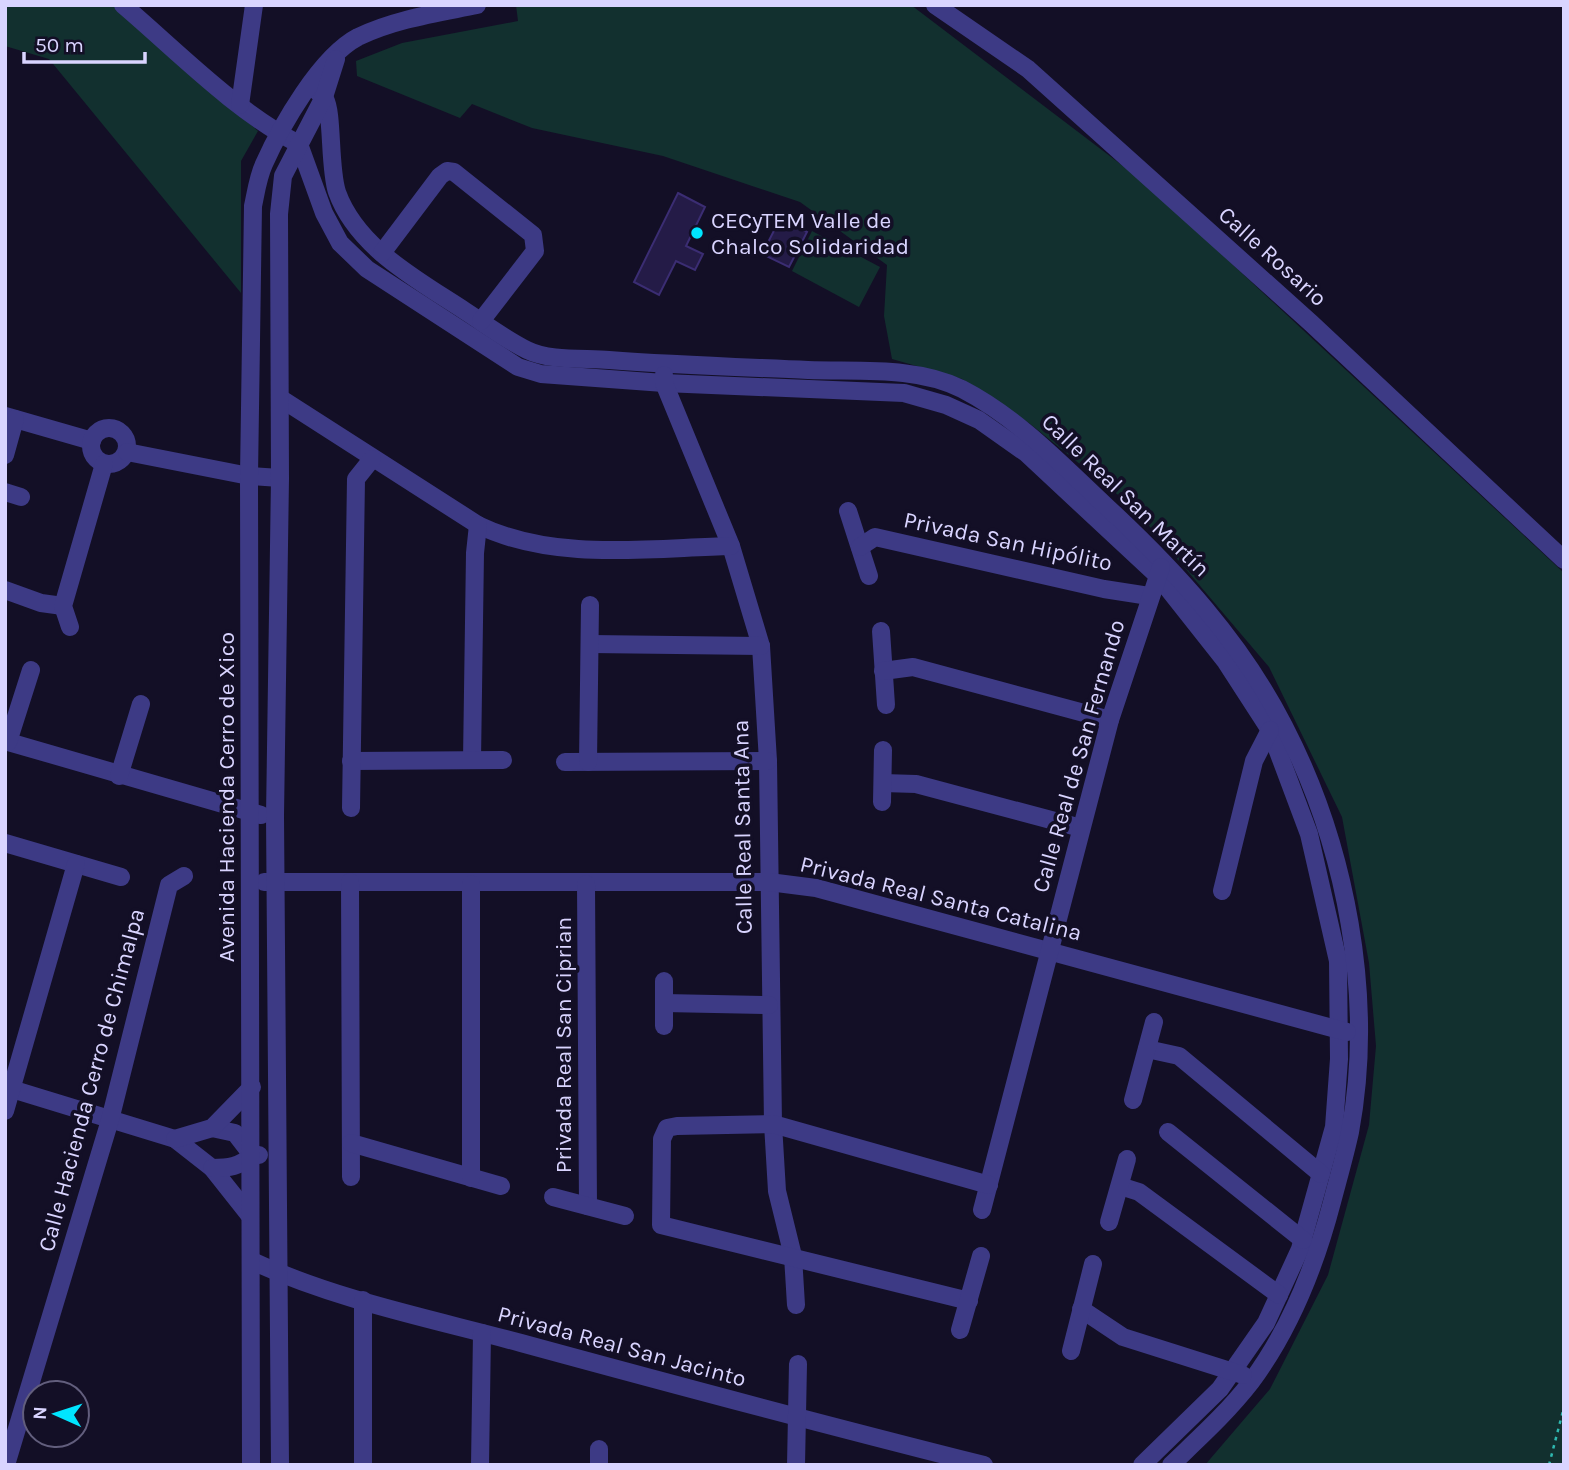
<svg xmlns="http://www.w3.org/2000/svg" width="1569" height="1470" viewBox="0 0 1569 1470" font-family="Karla,sans-serif">
	<style>
		.green { fill: #12302f }
		.building { fill: #241b47; stroke: #3b2d73; stroke-width: 2 }
		.lines { fill: none; stroke-linecap: round; stroke-linejoin: round }
		.path { stroke: #2fb8b0; stroke-width: 2.5; stroke-dasharray: 3.5 5; stroke-linecap: butt }
		.street { stroke: #3d3a85; stroke-width: 18 }
		.poi-dot { fill: #00e5ff; stroke: #130f26; stroke-width: 2.5 }
		.labels { text-anchor: middle; stroke-width: 7; stroke-linejoin: round; paint-order: stroke }
		.poi-label { font-size: 23px; fill: #d9d4ff; stroke: #130f26; text-anchor: start }
		.street-label { font-size: 23px; fill: #d9d4ff; stroke: #130f26 }
	</style>
	<rect width="100%" height="100%" fill="#130f26"/>
	<!-- green -->
	<g class="green">
		<path d="M5,5h108l145,126 -17,30v132l-192,-234 -44,-13z"/>
		<path d="M516,5h395l233,177 420,391v892h-359l65,-76 58,-114 41,-150 7,-79 -7,-83 -27,-146 -73,-150 -136,-160 -104,-84 -67,-44 -70,-20 -8,-43 3,-51 -87,-63 -137,-46 -131,-28 -60,-24 -12,14 -103,-42 -1,-15 46,-18 116,-22z"/>
		<path d="M812,231l68,36 -21,40 -67,-36z"/>
	</g>
	<!-- building -->
	<g class="building">
		<path d="M678,193l27,14 -19,39 17,8 -8,16 -19,-9 -17,34 -25,-13z"/>
		<path d="M780,219l27,13 -18,35 -27,-13z"/>
	</g>
	<g class="lines">
		<!-- path -->
		<path class="path" d="M1549,1465l15,-58"/>
		<!-- street -->
		<g class="street">
			<path d="M123,5c54,46 113,107 176,139l25,69 16,30 27,26 151,98 23,7 123,9 240,10 42,12 33,15 47,33 132,123 68,86 44,68 39,104 29,127 1,98 -5,68 -34,122 -34,74 -46,66 -78,76"/>
			<path d="M935,5l93,64 283,254 253,237"/>
			<path d="M310,85c2,2 13,11 15,14 8,14 4,69 12,93 20,56 81,88 128,119 20,13 40,28 62,39 22,11 57,8 82,10 66,5 132,7 199,10 50,2 108,-4 154,19 56,29 100,76 145,118 69,64 134,135 177,219 62,120 91,271 66,406 -5,23 -12,47 -18,70 -17,65 -41,126 -81,180 -24,31 -52,56 -80,83"/>
			<path d="M240,105l14,-100"/>
			<path d="M382,253l58,-77 7,-5 7,1 79,63 2,16 -54,70"/>
			<path d="M664,375v8l67,163 30,100 7,115 5,363 4,67 16,65 3,49"/>
			<path d="M280,398l198,127c77,37 170,23 253,21"/>
			<path d="M5,416l87,25"/>
			<circle cx="109" cy="446" r="18"/>
			<path d="M127,452l122,24 31,2"/>
			<path d="M5,455l10,-36"/>
			<path d="M5,492l16,5"/>
			<path d="M848,511l21,65"/>
			<path d="M860,547l15,-10 229,52 45,7"/>
			<path d="M5,590l36,13 22,3"/>
			<path d="M70,627l-7,-21 41,-142"/>
			<path d="M881,631l5,74"/>
			<path d="M590,644l171,2"/>
			<path d="M883,671l30,-4 197,53"/>
			<path d="M5,741l256,74"/>
			<path d="M8,742l23,-72"/>
			<path d="M472,760l3,-207 3,-28"/>
			<path d="M351,761l152,-1"/>
			<path d="M565,762l203,-1"/>
			<path d="M588,762l2,-157"/>
			<path d="M119,776l22,-72"/>
			<path d="M883,783l33,1 165,44"/>
			<path d="M882,802l1,-52"/>
			<path d="M351,808l5,-329 16,-20"/>
			<path d="M5,843l116,34"/>
			<path d="M264,882h505l47,6 531,144"/>
			<path d="M350,882l1,295"/>
			<path d="M586,884l2,322"/>
			<path d="M1222,891l32,-130 16,-31"/>
			<path d="M664,1003l105,2"/>
			<path d="M664,1026v-45"/>
			<path d="M1147,1049l32,7 142,118"/>
			<path d="M5,1087l170,52 37,29 38,48"/>
			<path d="M1133,1100l21,-78"/>
			<path d="M5,1111l71,-247"/>
			<path d="M212,1128l23,5 17,22"/>
			<path d="M1168,1132l135,108"/>
			<path d="M175,1139l37,-11 40,-41"/>
			<path d="M351,1143l150,43"/>
			<path d="M212,1168c17,0 27,-1 40,-13h7"/>
			<path d="M471,1178v-294"/>
			<path d="M1120,1186l19,6 140,103"/>
			<path d="M553,1197l72,19"/>
			<path d="M982,1210l128,-490 51,-153"/>
			<path d="M1109,1222l18,-63"/>
			<path d="M252,1261c84,39 180,58 269,82 154,42 308,83 463,122"/>
			<path d="M969,1301l-308,-76 1,-86 5,-11 10,-2 96,-2 216,61"/>
			<path d="M1081,1309l42,28 120,38"/>
			<path d="M960,1330l21,-74"/>
			<path d="M1071,1351l22,-87"/>
			<path d="M6,1465l104,-345 59,-235 15,-9"/>
			<path d="M251,1465l-2,-989 4,-270c3,-14 5,-29 11,-42 17,-38 56,-107 94,-127 37,-18 80,-24 119,-32"/>
			<path d="M280,1465l-5,-649 5,-338 -1,-264 4,-38 41,-79 12,-38"/>
			<path d="M363,1465v-165"/>
			<path d="M480,1465l2,-132"/>
			<path d="M599,1465v-16"/>
			<path d="M796,1465l2,-101"/>
		</g>
	</g>
	<!-- markers -->
	<circle class="poi-dot" cx="697" cy="233" r="7"/>
	<g class="labels">
		<!-- poi labels -->
		<g class="poi-label">
			<text x="711" y="228">CECyTEM Valle de<tspan x="711" dy="26">Chalco Solidaridad</tspan></text>
		</g>
		<!-- street labels -->
		<g class="street-label">
			<text transform="translate(1273 256) rotate(42)" y="8">Calle Rosario</text>
			<text transform="translate(1126 495) rotate(44)" y="8">Calle Real San Martín</text>
			<text transform="translate(1008 541) rotate(12)" y="8">Privada San Hipólito</text>
			<text transform="translate(1078 756) rotate(-74)" y="8">Calle Real de San Fernando</text>
			<text transform="translate(226 797) rotate(-90)" y="8">Avenida Hacienda Cerro de Xico</text>
			<text transform="translate(742 827) rotate(-91)" y="8">Calle Real Santa Ana</text>
			<text transform="translate(941 898) rotate(14)" y="8">Privada Real Santa Catalina</text>
			<text transform="translate(563 1045) rotate(-90)" y="8">Privada Real San Ciprian</text>
			<text transform="translate(91 1080) rotate(-75)" y="8">Calle Hacienda Cerro de Chimalpa</text>
			<text transform="translate(622 1346) rotate(15)" y="8">Privada Real San Jacinto</text>
		</g>
	</g>
	<!-- border -->
	<rect width="1569" height="1470" fill="none" stroke="#d9d4ff" stroke-width="14"/>
	<!-- north arrow -->
	<g transform="translate(56 1414) rotate(273)"><circle r="33" fill="#130f26" stroke="#625e7d" stroke-width="2"/>
	<path d="M0-5L12 26L0 18L-12 26Z" fill="#00e5ff"/>
	<text y="-10" font-size="19" font-weight="bold" text-anchor="middle" fill="#d9d4ff">N</text>
	</g>
	<!-- scale -->
	<path d="M24 52v10h121v-10" fill="none" stroke="#d9d4ff" stroke-width="3.5"/>
	<text x="35" y="52" font-size="21" fill="#d9d4ff" stroke="#130f26" stroke-width="5" paint-order="stroke">50 m</text>
</svg>
